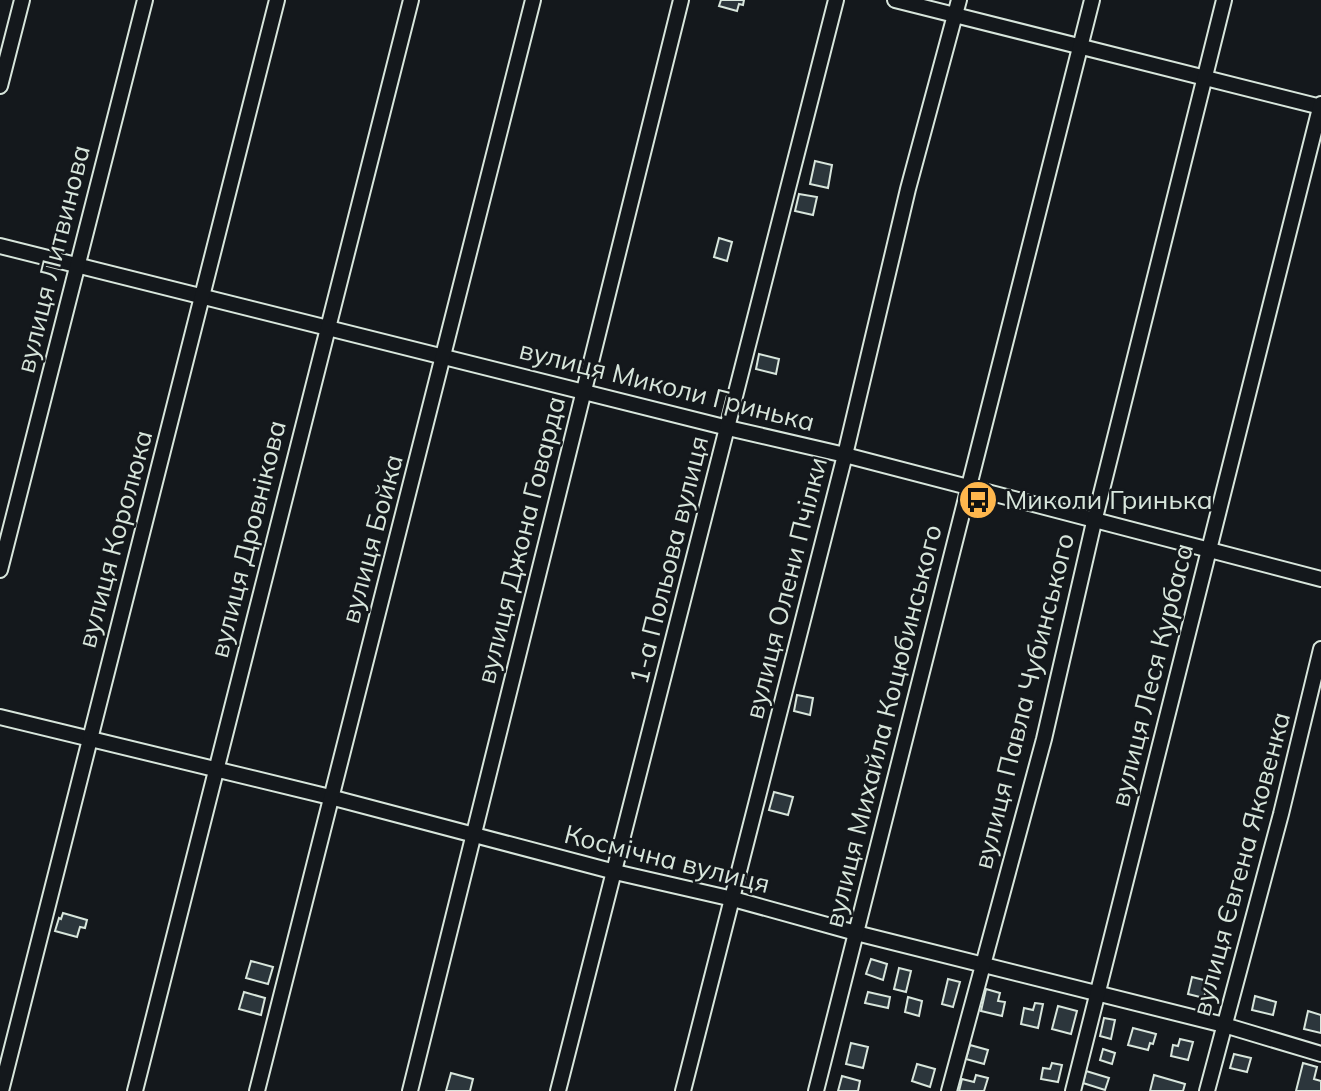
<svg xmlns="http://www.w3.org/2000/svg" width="1321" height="1091" viewBox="0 0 1321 1091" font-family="Mulish,sans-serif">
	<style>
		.building { fill: #2c363c; stroke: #d8e6dc; stroke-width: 2 }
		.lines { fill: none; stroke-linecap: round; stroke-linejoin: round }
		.minor-casing { stroke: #d8e6dc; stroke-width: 18 }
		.minor { stroke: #14181c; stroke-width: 14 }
		.labels { text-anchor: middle; stroke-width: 5; stroke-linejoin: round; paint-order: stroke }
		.street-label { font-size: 26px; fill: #d8e6dc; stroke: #14181c }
		.poi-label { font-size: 26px; fill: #d8e6dc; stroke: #14181c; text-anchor: start }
	</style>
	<rect width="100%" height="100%" fill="#14181c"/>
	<!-- building -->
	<g class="building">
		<path d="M721,0h23l-1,5 -4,-1 -2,7 -18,-5z"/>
		<path d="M815,161l17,4 -4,23 -18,-4z"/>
		<path d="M799,194l18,3 -4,18 -18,-4z"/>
		<path d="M719,238l13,4 -5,19 -13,-4z"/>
		<path d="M759,354l20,5 -3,15 -20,-5z"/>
		<path d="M797,695l16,3 -3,17 -16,-4z"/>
		<path d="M774,792l19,5 -5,18 -19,-5z"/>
		<path d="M63,913l24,7 -2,8 -5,-1 -3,10 -22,-6 4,-13 2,1z"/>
		<path d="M871,959l16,5 -4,16 -17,-6z"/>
		<path d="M251,961l22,6 -5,17 -22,-6z"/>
		<path d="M899,968l12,3 -5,21 -12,-3z"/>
		<path d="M1192,977l16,4 -4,17 -16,-4z"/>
		<path d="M948,979l12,3 -7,25 -11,-3z"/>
		<path d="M986,989l14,4 -2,8 7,1 -3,14 -21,-5z"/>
		<path d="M244,992l21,6 -4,17 -22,-6z"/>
		<path d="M868,992l22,5 -2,11 -23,-5z"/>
		<path d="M1255,996l21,6 -3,13 -21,-5z"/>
		<path d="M908,997l14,4 -3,15 -14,-4z"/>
		<path d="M1035,1003l8,1 -5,24 -17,-4 3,-16 9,2z"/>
		<path d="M1058,1006l19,5 -6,23 -19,-5z"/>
		<path d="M1308,1011l13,4v18l-17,-4z"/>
		<path d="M1104,1018l11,2 -4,19 -11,-3z"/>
		<path d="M1133,1028l23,6 -3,10 -3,-1 -2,7 -20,-5z"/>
		<path d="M1180,1039l13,3 -5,18 -17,-4 2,-11 5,1z"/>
		<path d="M851,1043l17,4 -5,21 -17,-4z"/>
		<path d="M970,1045l18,5 -4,14 -18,-5z"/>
		<path d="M1103,1049l12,4 -3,11 -12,-4z"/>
		<path d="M1234,1054l17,4 -4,14 -17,-4z"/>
		<path d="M1052,1063l10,2 -4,17 -17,-3 2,-11 7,1z"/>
		<path d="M1303,1063l14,4 -3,12 7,2v10h-25z"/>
		<path d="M917,1064l18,5 -5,18 -18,-6z"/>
		<path d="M1086,1071l23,7 -4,12 -22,-7z"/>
		<path d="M451,1073l22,6 -3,12h-24z"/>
		<path d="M976,1075l12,3 -4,13h-25l3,-12 12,3z"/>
		<path d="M1154,1075l31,9 -2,7h-33z"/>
		<path d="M842,1076l18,5 -2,10h-20z"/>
	</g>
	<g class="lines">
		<defs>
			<g id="minor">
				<path d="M895,0l426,107"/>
				<path d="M0,86l22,-86"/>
				<path d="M0,246l728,182 117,27 476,124"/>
				<path d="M0,570l145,-570"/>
				<path d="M0,717l330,80 285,75 118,27 123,34 368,92 97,29"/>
				<path d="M1,1091c90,-364 186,-727 276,-1091"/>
				<path d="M135,1091l276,-1091"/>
				<path d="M257,1091c90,-364 186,-727 276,-1091"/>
				<path d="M410,1091l271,-1091"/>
				<path d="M558,1091l278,-1091"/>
				<path d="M683,1091l162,-636 63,-266 51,-189"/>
				<path d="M816,1091l276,-1091"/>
				<path d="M949,1091l95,-352 50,-217 130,-522"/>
				<path d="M1073,1091l248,-987"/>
				<path d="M1207,1091l74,-277 40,-165"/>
			</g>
		</defs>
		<!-- minor casing -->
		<use href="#minor" class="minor-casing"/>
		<!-- minor -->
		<use href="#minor" class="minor"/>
	</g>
	<!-- icons -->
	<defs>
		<symbol id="bus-disc" viewBox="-11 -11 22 22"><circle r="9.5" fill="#ffb74d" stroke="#14181c"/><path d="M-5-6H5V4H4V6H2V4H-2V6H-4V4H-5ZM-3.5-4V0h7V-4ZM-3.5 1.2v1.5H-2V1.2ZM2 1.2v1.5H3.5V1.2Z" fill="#111"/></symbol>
	</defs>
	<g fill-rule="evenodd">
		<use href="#bus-disc" x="956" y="478" width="44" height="44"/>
	</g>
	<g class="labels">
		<!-- street labels -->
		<g class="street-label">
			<text transform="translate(53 259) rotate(-76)" y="9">вулиця Литвинова</text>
			<text transform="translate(667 386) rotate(14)" y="9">вулиця Миколи Гринька</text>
			<text transform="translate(115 539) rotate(-75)" y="9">вулиця Королюка</text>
			<text transform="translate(248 539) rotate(-76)" y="9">вулиця Дровнікова</text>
			<text transform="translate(372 539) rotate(-75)" y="9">вулиця Бойка</text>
			<text transform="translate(521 540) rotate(-76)" y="9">вулиця Джона Говарда</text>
			<text transform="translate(669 560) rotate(-76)" y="9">1-а Польова вулиця</text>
			<text transform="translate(786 588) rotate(-76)" y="9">вулиця Олени Пчілки</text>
			<text transform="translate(1152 675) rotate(-76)" y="9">вулиця Леся Курбаса</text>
			<text transform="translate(1024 701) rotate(-76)" y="9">вулиця Павла Чубинського</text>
			<text transform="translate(883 726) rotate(-76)" y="9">вулиця Михайла Коцюбинського</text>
			<text transform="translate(667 859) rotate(14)" y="9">Космічна вулиця</text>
			<text transform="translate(1241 864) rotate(-75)" y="9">вулиця Євгена Яковенка</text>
		</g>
		<!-- poi labels -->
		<g class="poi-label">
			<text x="1005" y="509">Миколи Гринька</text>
		</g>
	</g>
</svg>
